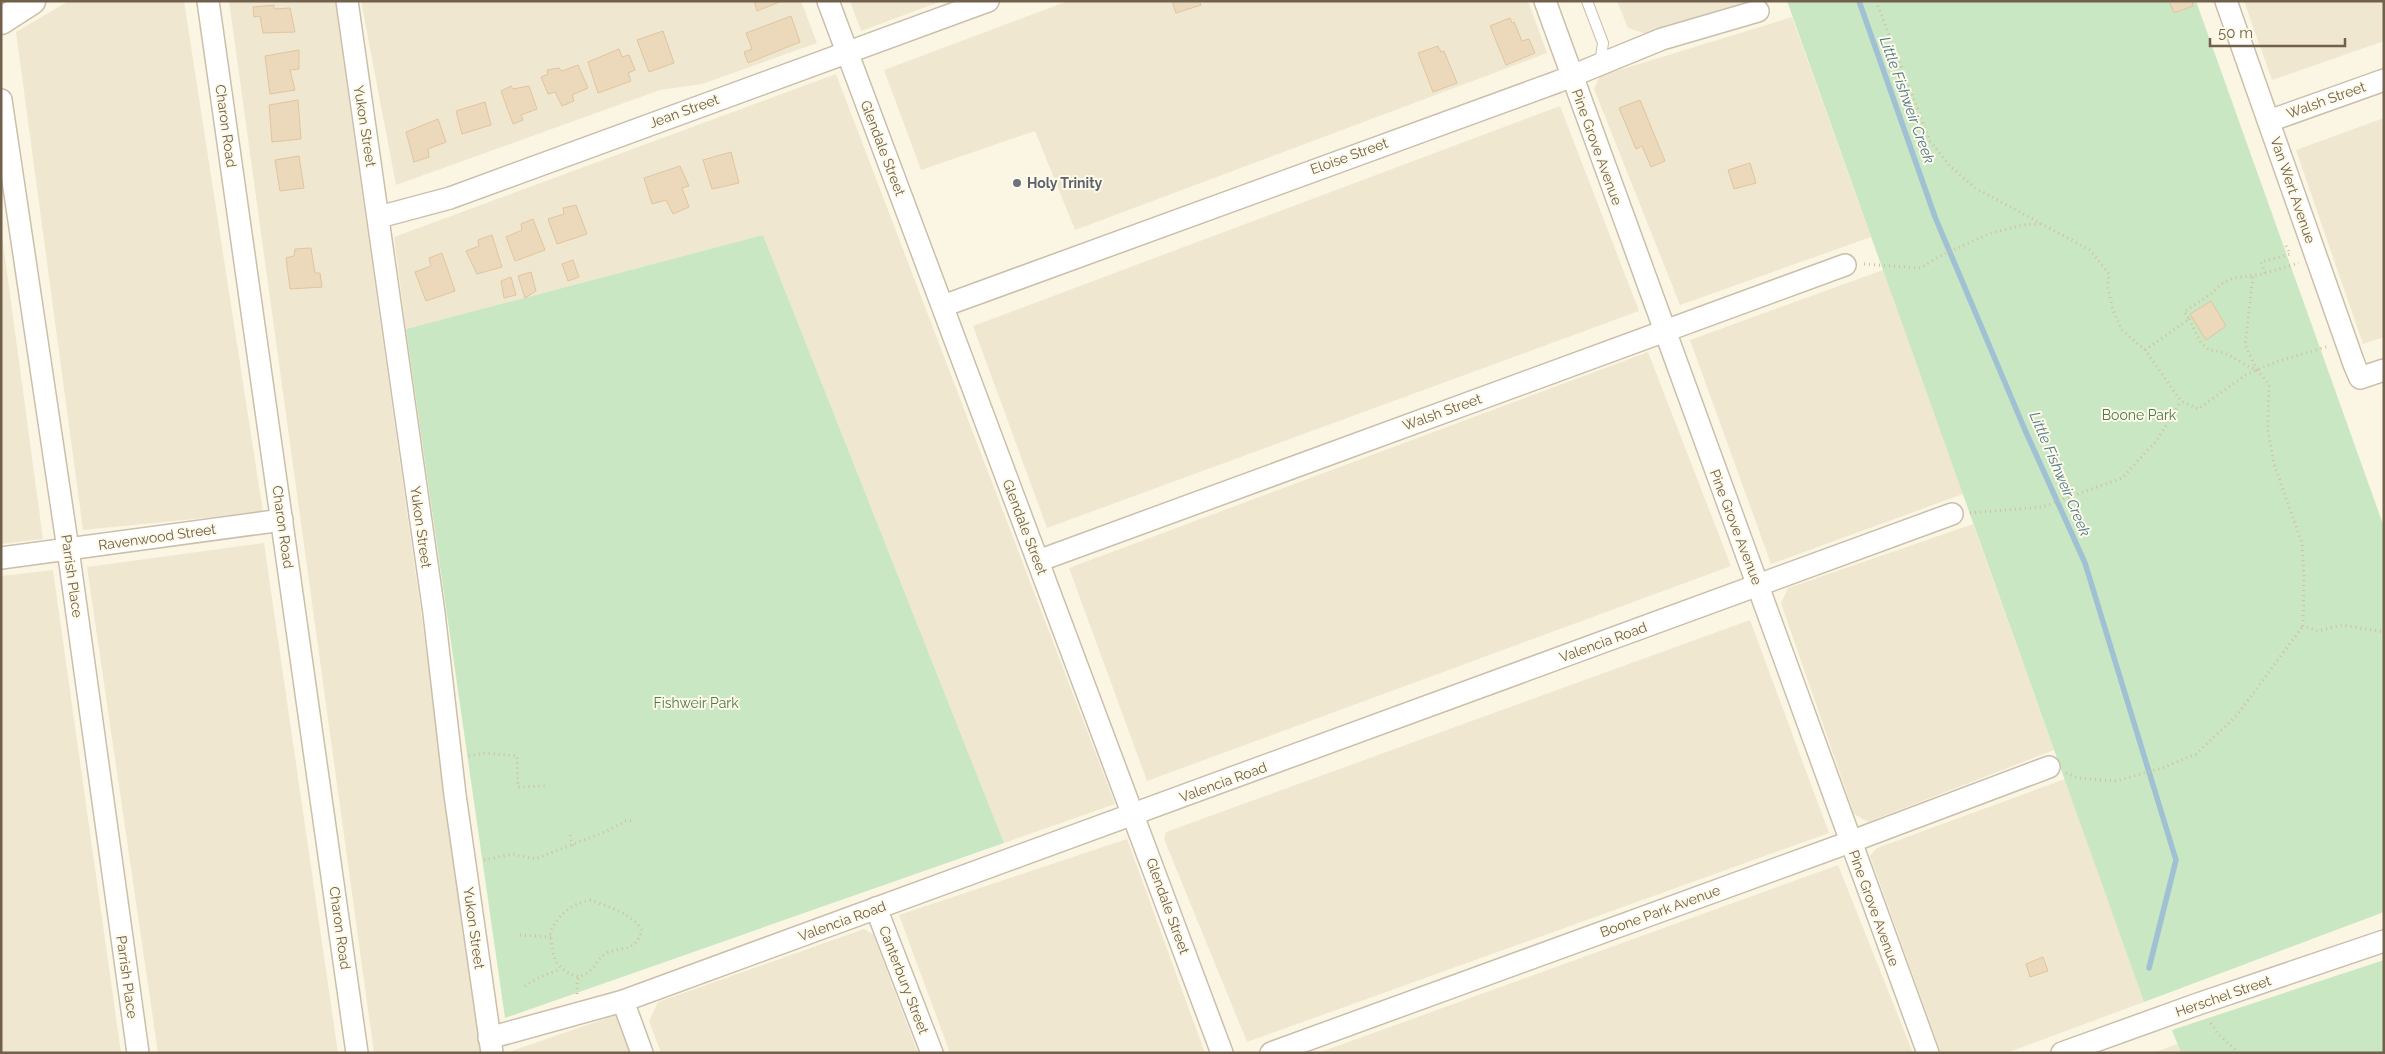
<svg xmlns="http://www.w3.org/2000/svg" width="2385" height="1054" viewBox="0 0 2385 1054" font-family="Raleway,sans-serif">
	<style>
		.residential { fill: #efe7d0 }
		.green { fill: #cae7c3 }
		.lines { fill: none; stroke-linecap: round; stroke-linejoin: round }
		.stream { stroke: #a0c1d4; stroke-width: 5.5 }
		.building { fill: #ecd9bb; stroke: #e0c59e }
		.service-casing { stroke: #cbbfab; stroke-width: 12 }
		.minor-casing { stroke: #cbbfab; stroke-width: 24 }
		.tertiary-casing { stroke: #cbbfab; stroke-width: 29 }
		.path { stroke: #d3bea0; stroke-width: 3; stroke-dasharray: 1 4; stroke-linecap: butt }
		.service { stroke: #fff; stroke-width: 10 }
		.minor { stroke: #fff; stroke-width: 21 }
		.tertiary { stroke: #fff; stroke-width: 26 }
		.worship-dot { fill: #6b7280; stroke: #fefae9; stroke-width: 2 }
		.labels { text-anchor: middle; stroke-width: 4; stroke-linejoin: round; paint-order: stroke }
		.street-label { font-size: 14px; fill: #71604b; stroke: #fefae9 }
		.worship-label { font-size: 14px; font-weight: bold; fill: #5b616d; stroke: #fefae9; text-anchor: start }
		.park-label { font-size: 14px; fill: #4c7c47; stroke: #fefae9 }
		.water-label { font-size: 15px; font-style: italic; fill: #4d7891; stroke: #fefae9 }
	</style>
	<rect width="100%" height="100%" fill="#fbf6e4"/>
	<!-- residential -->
	<g class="residential">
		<path d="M69,1h115l79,511 -180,18 -67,-498z"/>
		<path d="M229,1h106l148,1052h-109z"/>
		<path d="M361,1h440l16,42 -115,41 -42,6 -264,95z"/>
		<path d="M850,1h92l-81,30z"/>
		<path d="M1068,1h460l19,52 -472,177 -40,-99 -114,39 -37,-100z"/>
		<path d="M1617,1h135l-102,34 -22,-7z"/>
		<path d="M2244,1h140v40l-112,39z"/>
		<path d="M1792,17l79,220 -191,68 -86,-216 6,-13z"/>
		<path d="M836,74l279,730 -111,39 -241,-608 -357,94 -12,-92z"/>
		<path d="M1560,106l79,205 -592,217 -74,-202z"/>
		<path d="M2384,118v219l-21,7 -67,-194z"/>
		<path d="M1,228l42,311 -42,5z"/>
		<path d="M1883,270l80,224 -192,70 -81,-224z"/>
		<path d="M1648,352l83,214 -584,215 -78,-213z"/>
		<path d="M1973,524l81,226 -186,72 -14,-8 -73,-211 7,-15z"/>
		<path d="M264,543l74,510h-180l-71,-486z"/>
		<path d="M53,570l68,483h-120v-477z"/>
		<path d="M1750,620l79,213 -582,209 -83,-203 2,-7z"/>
		<path d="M2065,779l79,223 -138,51h-65l-71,-197 7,-8z"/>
		<path d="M1127,839l78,214h-255l-51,-138z"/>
		<path d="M1838,865l75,188h-595z"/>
		<path d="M864,929l9,5 45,119h-257l-12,-32 9,-19z"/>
		<path d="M616,1015l14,38h-124z"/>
		<path d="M2177,1044l4,9h-28z"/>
	</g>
	<!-- green -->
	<g class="green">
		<path d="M1787,1h409l188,526v385l-240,90z"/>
		<path d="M763,235l241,608 -499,175 -99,-689z"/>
		<path d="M2384,960v93h-203l-9,-23z"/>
	</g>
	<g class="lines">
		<!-- stream -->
		<path class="stream" d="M1859,1l76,216 90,213 60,133 91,297 -27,108"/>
	</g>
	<!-- building -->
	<g class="building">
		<path d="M754,1h28l-25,10z"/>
		<path d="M1172,1h27l2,4 -25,8z"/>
		<path d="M2169,1h23l1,5 -19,7z"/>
		<path d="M274,5v4l16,-1 5,24 -32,1 -3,-17 -6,1 -1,-10z"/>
		<path d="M791,16l9,26 -52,21 -4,-11 8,-3 -6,-16z"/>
		<path d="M1510,18l2,5 2,-1 8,19 7,-2 6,14 -29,12 -16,-39z"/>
		<path d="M663,31l11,32 -25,9 -12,-32z"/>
		<path d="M1438,46l3,6 3,-1 13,32 -24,9 -15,-39z"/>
		<path d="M619,49l3,8 7,-2 6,15 -7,3 3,8 -33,12 -10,-31z"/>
		<path d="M299,50v19l-9,1 5,20 -25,4 -5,-38z"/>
		<path d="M578,65l10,23 -16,7 2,6 -12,5 -7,-14 -7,2 -7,-17 7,-3 -1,-4 12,-2 3,3z"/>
		<path d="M511,86l2,3 16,-3 8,23 -16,6 2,5 -10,4 -12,-33z"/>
		<path d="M298,100l3,39 -29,3 -3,-37z"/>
		<path d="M1640,100l25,61 -14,6 -9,-21 -6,3 -17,-41z"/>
		<path d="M485,102l6,23 -29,9 -6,-23z"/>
		<path d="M438,119l8,23 -18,7 1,8 -15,5 -8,-30z"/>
		<path d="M731,152l8,31 -27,6 -9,-29z"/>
		<path d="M299,156l5,32 -24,3 -5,-31z"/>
		<path d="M1750,163l6,20 -22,6 -6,-19z"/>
		<path d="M680,166l9,20 -7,2 7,19 -16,7 -7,-14 -14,4 -8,-26z"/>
		<path d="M576,205l11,29 -30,10 -9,-25 16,-5 -1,-6z"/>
		<path d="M533,219l12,31 -30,11 -9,-24 16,-7 -1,-6z"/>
		<path d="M492,235l10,32 -25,7 -11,-23 13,-5 -1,-6z"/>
		<path d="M311,248l4,25h5l2,14 -32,2 -4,-31 8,-2 1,-7z"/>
		<path d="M442,253l13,38 -29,10 -11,-29 16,-6 -2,-8z"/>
		<path d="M573,260l6,17 -11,4 -6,-17z"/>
		<path d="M531,272l5,19 -11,7 -7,-22z"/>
		<path d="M511,277l5,18 -12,3 -3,-17z"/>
		<path d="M2211,301l15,25 -20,14 -16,-26z"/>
		<path d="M2043,957l5,14 -18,6 -4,-13z"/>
	</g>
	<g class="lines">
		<defs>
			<path id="service" d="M1587,1l16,42 -3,21"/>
			<g id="minor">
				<path d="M208,1l149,1052"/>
				<path d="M347,1l87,612 21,182 37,258"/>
				<path d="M828,1l394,1052"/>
				<path d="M1545,1l383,1052"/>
				<path d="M2226,1l128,363 6,14 24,-8"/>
				<path d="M1,100l67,449 70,504"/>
				<path d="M2269,121l115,-41"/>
				<path d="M379,217l71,-19 538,-197"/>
				<path d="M943,306l614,-224 105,-43 96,-28"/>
				<path d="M1,558l281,-38"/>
				<path d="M1038,561l807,-296"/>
				<path d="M876,908l56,145"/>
				<path d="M623,1001l19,52"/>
				<path d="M489,1038l134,-37 1329,-487"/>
				<path d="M1271,1053l579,-211 199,-75"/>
				<path d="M2062,1053l136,-49 186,-63"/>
			</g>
			<path id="tertiary" d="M1,21l31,-20"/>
		</defs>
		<!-- service casing -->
		<use href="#service" class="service-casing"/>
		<!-- minor casing -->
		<use href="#minor" class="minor-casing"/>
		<!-- tertiary casing -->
		<use href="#tertiary" class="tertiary-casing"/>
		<!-- path -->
		<g class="path">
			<path d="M1876,1l54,140 20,25 25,22 115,62 19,24 -1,14 5,22 8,19 24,21 36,51 17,8 49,-35 29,-12 53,-16"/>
			<path d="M2194,1l1,4"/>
			<path d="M1864,264l56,4 20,-12 51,-23 32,-8 17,-1"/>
			<path d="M2265,273l-4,-11 29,-8 -6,-12"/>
			<path d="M2189,319l12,24 8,7c20,1 29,13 48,20l-12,-25 8,-69"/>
			<path d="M2145,350l44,-31 -5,-7 28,-19 9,-9 12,-6 26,-3 40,-12"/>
			<path d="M2257,370l12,14 -1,47 6,33 28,79 2,34 -1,49 15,5 24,-6 42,7"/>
			<path d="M1970,513l72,-6 80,-29 35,-38 24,-39"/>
			<path d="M469,756l16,-3 32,3 1,31 28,-1"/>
			<path d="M2066,773l12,5 38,3 46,-13 34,-14 41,-39 66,-89"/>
			<path d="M570,835l4,14"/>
			<path d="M484,860l28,-6 23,5 72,-28 19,-10 9,-1"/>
			<path d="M590,900c19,7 41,13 52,30 -7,24 -20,15 -37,24 -10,6 -8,16 -26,23 -26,-9 -26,-19 -29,-45 10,-18 19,-27 40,-32z"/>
			<path d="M520,935l31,2"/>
			<path d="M525,986l15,-9 21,-8"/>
			<path d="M577,994v-13l2,-4"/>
			<path d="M2211,1023l7,11 21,19"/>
		</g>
		<!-- service -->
		<use href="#service" class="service"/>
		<!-- minor -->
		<use href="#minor" class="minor"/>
		<!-- tertiary -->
		<use href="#tertiary" class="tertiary"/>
	</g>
	<!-- markers -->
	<circle class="worship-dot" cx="1017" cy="183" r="5"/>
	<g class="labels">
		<!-- street labels -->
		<g class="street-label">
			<text transform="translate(2326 100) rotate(-20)" y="5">Walsh Street</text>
			<text transform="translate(684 111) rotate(-20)" y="5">Jean Street</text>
			<text transform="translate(226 126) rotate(82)" y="5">Charon Road</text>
			<text transform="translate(365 126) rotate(81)" y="5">Yukon Street</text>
			<text transform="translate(1597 147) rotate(70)" y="5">Pine Grove Avenue</text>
			<text transform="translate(883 148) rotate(69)" y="5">Glendale Street</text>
			<text transform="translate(1349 156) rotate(-20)" y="5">Eloise Street</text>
			<text transform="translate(2293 190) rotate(71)" y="5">Van Wert Avenue</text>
			<text transform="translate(1442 412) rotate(-20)" y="5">Walsh Street</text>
			<text transform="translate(283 527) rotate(82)" y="5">Charon Road</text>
			<text transform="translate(421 527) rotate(82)" y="5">Yukon Street</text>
			<text transform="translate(1025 527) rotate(69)" y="5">Glendale Street</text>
			<text transform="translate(1736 527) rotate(69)" y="5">Pine Grove Avenue</text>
			<text transform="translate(157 537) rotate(-8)" y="5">Ravenwood Street</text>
			<text transform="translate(72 576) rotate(82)" y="5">Parrish Place</text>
			<text transform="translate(1603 642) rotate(-20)" y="5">Valencia Road</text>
			<text transform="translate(1223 782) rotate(-20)" y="5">Valencia Road</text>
			<text transform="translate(1168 906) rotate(70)" y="5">Glendale Street</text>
			<text transform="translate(1874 908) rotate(70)" y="5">Pine Grove Avenue</text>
			<text transform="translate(1660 911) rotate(-20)" y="5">Boone Park Avenue</text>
			<text transform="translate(842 921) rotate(-20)" y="5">Valencia Road</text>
			<text transform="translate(340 928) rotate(82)" y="5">Charon Road</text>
			<text transform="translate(474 928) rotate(82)" y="5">Yukon Street</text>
			<text transform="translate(127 977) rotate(82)" y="5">Parrish Place</text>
			<text transform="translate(904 980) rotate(69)" y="5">Canterbury Street</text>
			<text transform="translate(2223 996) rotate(-19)" y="5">Herschel Street</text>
		</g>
		<!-- worship labels -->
		<g class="worship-label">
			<text x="1027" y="188">Holy Trinity</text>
		</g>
		<!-- park labels -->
		<g class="park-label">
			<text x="2139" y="420">Boone Park</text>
			<text x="696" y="708">Fishweir Park</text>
		</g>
		<!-- water labels -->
		<g class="water-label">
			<text transform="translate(1907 100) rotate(70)" y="5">Little Fishweir Creek</text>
			<text transform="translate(2060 474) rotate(67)" y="5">Little Fishweir Creek</text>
		</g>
	</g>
	<!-- border -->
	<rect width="2385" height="1054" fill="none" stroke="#71604b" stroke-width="5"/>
	<!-- scale -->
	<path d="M2210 38v8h135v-8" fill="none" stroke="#71604b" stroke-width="2.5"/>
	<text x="2218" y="38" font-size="15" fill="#71604b" stroke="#fefae9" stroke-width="4" paint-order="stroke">50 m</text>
</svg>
